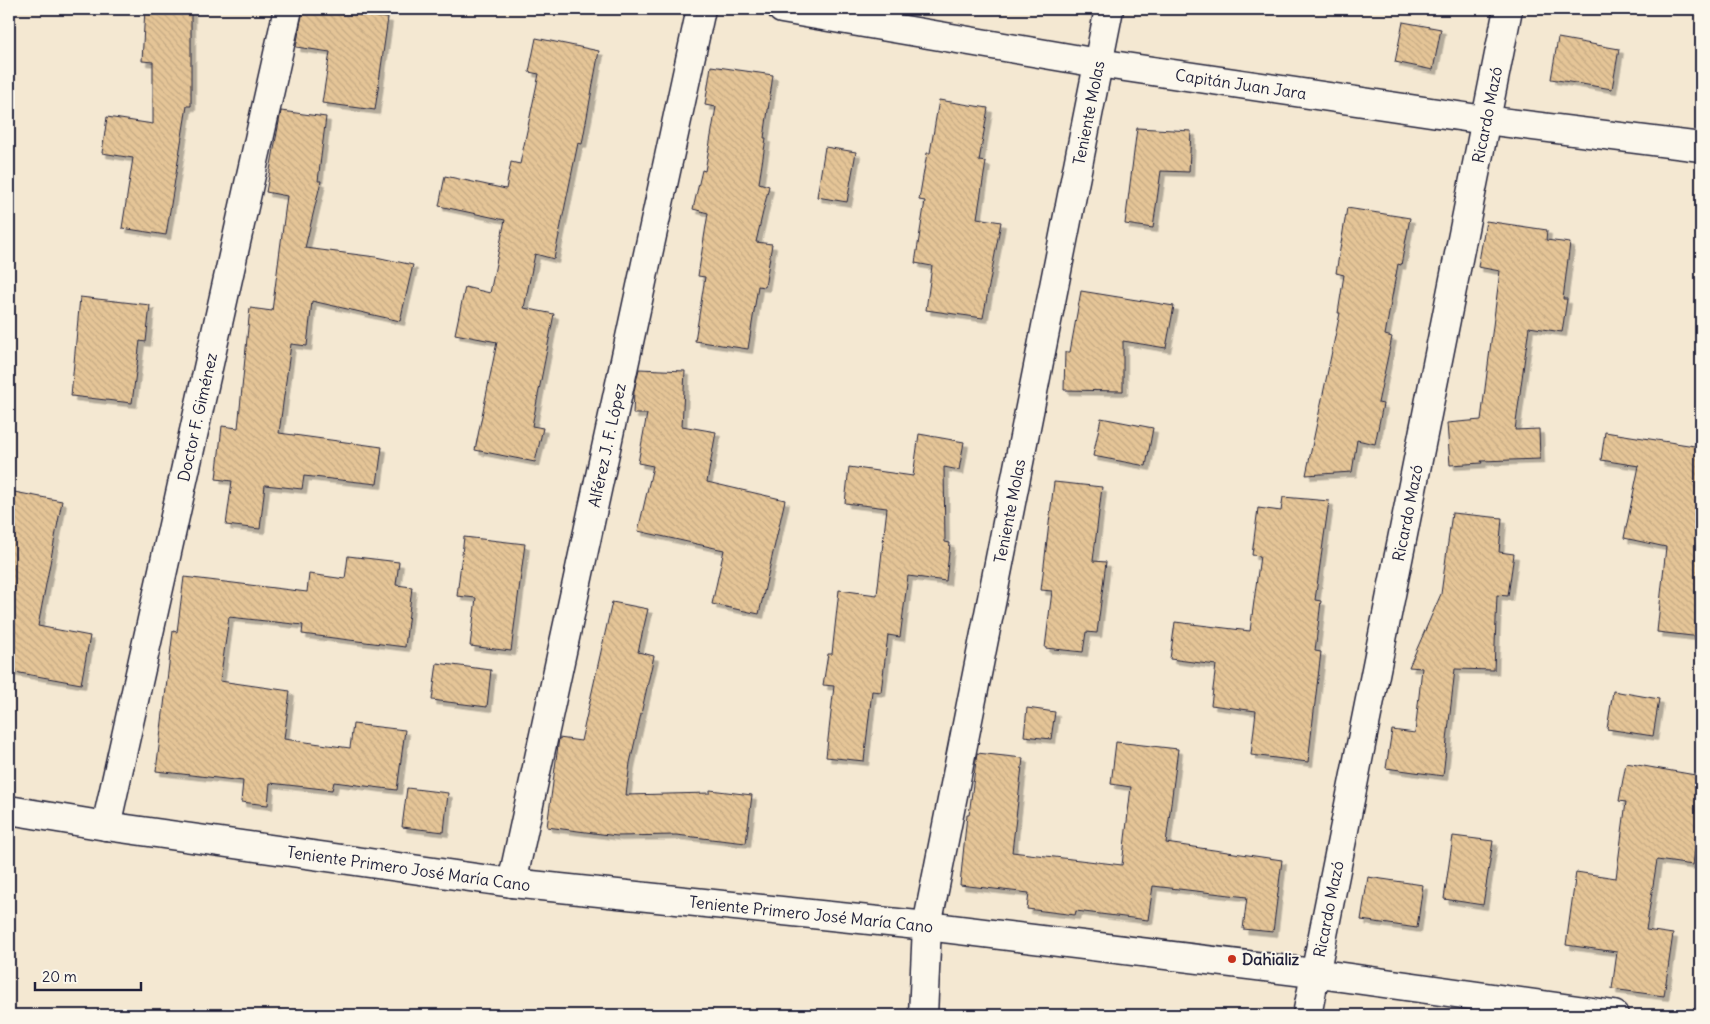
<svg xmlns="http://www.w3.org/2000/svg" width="1710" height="1024" viewBox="0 0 1710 1024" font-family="Delius,sans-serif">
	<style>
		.building { fill: url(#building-back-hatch); stroke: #22223b; filter: url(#shadow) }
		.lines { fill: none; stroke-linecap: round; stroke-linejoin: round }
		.minor-casing { stroke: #22223b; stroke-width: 31 }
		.minor { stroke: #fbf7ec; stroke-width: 28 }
		.poi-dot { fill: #c8321e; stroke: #fbf7ec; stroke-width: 2 }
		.labels { text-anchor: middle; stroke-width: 4; stroke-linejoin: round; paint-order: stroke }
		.street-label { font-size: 16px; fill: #22223b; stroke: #fbf7ec }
		.poi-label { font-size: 16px; font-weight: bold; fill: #22223b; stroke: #fbf7ec; text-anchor: start }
	</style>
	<defs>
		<pattern id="building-back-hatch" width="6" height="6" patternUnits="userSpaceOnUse" patternTransform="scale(1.25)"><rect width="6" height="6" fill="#e5c597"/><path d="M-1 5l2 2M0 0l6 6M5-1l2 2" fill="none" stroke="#c4a983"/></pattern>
		<filter id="shadow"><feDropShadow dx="4.5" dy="4.5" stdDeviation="0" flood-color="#0004"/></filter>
	</defs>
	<rect width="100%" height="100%" fill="#f4e8d2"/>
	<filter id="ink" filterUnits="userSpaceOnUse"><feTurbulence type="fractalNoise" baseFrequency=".02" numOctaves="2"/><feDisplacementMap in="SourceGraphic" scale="10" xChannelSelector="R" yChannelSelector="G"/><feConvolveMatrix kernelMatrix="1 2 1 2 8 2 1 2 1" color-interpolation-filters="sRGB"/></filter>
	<g filter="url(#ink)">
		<!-- building -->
		<g class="building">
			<path d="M145,9h46v97h-4l-21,129 -44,-7 11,-70 -31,-5 5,-36 46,7v-62l-11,-1z"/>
			<path d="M303,9l85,9 -13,92 -53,-7 8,-51 -34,-5z"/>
			<path d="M1403,22l38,7 -8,41 -38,-8z"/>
			<path d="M536,38l63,13 -17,93 -4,-1 -24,116 -19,-5 -11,54 30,6 -22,112 11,2 -8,34 -60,-12 22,-108 -42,-8 10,-47 25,6 15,-73 -66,-14 6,-30 61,13 5,-27 9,2 19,-90 -10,-2z"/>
			<path d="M1558,38l61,11 -7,40 -61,-10z"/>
			<path d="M711,66l62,9 -9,63h2l-7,45 10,3 -13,56 16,2 -7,43 -7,-1 -10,63 -53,-8 10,-64 -7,-1 10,-63 -15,-4 9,-39 3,1 11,-64 -11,-2z"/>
			<path d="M939,100l49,8 -9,53 7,1 -9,56 24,4 -18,96 -57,-8 6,-44 -17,-3 10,-62 -6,-1 8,-47h3z"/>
			<path d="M281,111l45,6 -8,64h3l-16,67 71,9 37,8 -13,56 -88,-20 -5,45 -16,-2 -12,89 103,14 -5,37 -73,-8 -2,13 -37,-4 -5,44 -34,-4 6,-44 -16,-2 6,-53 16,2 12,-120 22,3 15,-115 -21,-4z"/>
			<path d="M1137,128l54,3 -2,41 -28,-1 -8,57 -28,-4z"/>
			<path d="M825,147l31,5 -9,50 -30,-5z"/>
			<path d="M1347,208l63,10 -9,47 -3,-1 -13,71 7,2 -14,66 5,1 -8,40 -18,-4 -5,32 -46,3 34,-162h-2l6,-38 -8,-2z"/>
			<path d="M1486,221l61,9 -1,10 24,3 -7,56h4l-5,33 -33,-5 -14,103 24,-1 1,30 -59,2 1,2 -32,2 -3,-42 34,-3 19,-149 -22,-4z"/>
			<path d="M1081,291l93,15 -8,42 -43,-7v50l-59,-1 1,-38h5z"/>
			<path d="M80,297l70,8 -4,37 -6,-1 -8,62 -61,-7z"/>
			<path d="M639,369l46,2 -3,55 34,6 -9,50 78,18 -26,114 -47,-10 12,-54 -86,-19 15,-65 -15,-3 9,-49h-14l1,-23z"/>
			<path d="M1101,418l52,10 -7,38 -53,-10z"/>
			<path d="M1605,432l96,15v190l-44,-5 9,-85 -42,-9 15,-72 -38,-6z"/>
			<path d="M919,434l45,8 -5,28 -15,-3 1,75 5,1 -4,38 -38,-5 -8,61 -12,-2 -7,57 -9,-1 -8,70 -38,-4 8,-71 -11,-1 5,-31h4l7,-64 38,5 10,-87 -42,-5 4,-36 64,9z"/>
			<path d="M1054,482l48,5 -9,74 13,1 -9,71 -11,-1 -3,20 -38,-4 7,-57 -11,-1z"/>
			<path d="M9,491l53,10 -24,125 52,10 -9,48 -72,-13z"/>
			<path d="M1283,497l46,4 -14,99 6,1 -6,50 6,1 -13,110 -57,-7 5,-44 -45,-6 5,-40 -46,-6 5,-37 75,9 10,-75 -8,-1 6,-47 23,3z"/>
			<path d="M1452,513l50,5 -3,34 15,2 -6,42 -11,-1 -3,75 -39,-1 -12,107 -57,-8 6,-38 23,3 7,-65 -13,-1 32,-73z"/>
			<path d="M464,537l61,7 -14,107 -41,-5 6,-48 -19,-2z"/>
			<path d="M348,556l51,6 -3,23 16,2 -7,60 -103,-13 1,-9 -74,-8 -9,64 70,10 -6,48 66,9 3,-24 52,6 -8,60 -63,-8 -2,8 -62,-7 -2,22 -27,-3 2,-21 -87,-10 17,-140 4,1 7,-55 123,15 2,-18 36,5z"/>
			<path d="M612,602l36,7 -10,43 16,4 -24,107 -4,32 84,-2v-3l42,5 -6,48 -70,-8 -59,1 -70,-9 12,-89 22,3z"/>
			<path d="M437,663l54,7 -4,37 -55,-7z"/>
			<path d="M1613,691l46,8 -6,37 -46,-7z"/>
			<path d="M1027,708l28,4 -4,27 -27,-3z"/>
			<path d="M1116,742l62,7 -12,94 116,17 -9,72 -30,-3 4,-32 -94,-11 -5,34 -72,-9 -1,4 -48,-6 2,-16 -69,-8 7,-70h2l8,-62 46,5 -11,94 110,13 9,-78 -20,-3z"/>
			<path d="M1626,763l75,13v28l-8,61 -36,-5 -11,70 27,4 -9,62 -52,-7 5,-37 -51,-7 10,-73 40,6 10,-76 -7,-1z"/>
			<path d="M407,788l41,5 -4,39 -42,-5z"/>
			<path d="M1453,836l40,5 -10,64 -39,-6z"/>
			<path d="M1368,877l55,8 -6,43 -56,-8z"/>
		</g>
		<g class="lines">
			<defs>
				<g id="minor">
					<path id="s1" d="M782,9l316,54 387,57 216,27"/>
					<path id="s2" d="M9,810l97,16 406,57 415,43 386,47 301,42"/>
					<path id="s3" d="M106,826l182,-817"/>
					<path id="s4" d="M512,883l189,-874"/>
					<path id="s5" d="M923,1015l4,-89 182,-917"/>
					<path id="s6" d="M1307,1015l201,-1006"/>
				</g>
			</defs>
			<!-- minor casing -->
			<use href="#minor" class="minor-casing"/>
			<!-- minor -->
			<use href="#minor" class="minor"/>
		</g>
	</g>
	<!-- markers -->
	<circle class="poi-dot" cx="1232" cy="959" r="5"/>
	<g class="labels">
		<!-- street labels -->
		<g class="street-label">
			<text dy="6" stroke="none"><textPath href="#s1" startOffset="465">Capitán Juan Jara</textPath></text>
			<text dy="6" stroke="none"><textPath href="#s5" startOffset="918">Teniente Molas</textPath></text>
			<text dy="6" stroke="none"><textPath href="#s6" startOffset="918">Ricardo Mazó</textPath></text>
			<text dy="6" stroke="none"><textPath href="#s3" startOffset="419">Doctor F. Giménez</textPath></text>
			<text dy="6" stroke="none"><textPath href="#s4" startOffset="448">Alférez J. F. López</textPath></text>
			<text dy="6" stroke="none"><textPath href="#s5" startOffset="512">Teniente Molas</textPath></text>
			<text dy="6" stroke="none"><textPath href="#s6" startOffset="512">Ricardo Mazó</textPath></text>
			<text dy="6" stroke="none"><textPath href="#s2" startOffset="404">Teniente Primero José María Cano</textPath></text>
			<text dy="6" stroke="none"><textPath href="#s6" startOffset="108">Ricardo Mazó</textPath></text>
			<text dy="6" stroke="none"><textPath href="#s2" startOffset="809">Teniente Primero José María Cano</textPath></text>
		</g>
		<!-- poi labels -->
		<g class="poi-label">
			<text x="1242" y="965">Dahializ</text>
		</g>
	</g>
	<!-- margin -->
	<rect width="1710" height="1024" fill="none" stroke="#fbf7ec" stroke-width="30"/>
	<rect x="15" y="15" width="1680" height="994" fill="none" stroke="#22223b" stroke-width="2" filter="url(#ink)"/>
	<!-- scale -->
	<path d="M35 982v8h106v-8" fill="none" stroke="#22223b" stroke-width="2.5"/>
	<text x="42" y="982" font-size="15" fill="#22223b" stroke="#fbf7ec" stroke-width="4" paint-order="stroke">20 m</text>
</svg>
